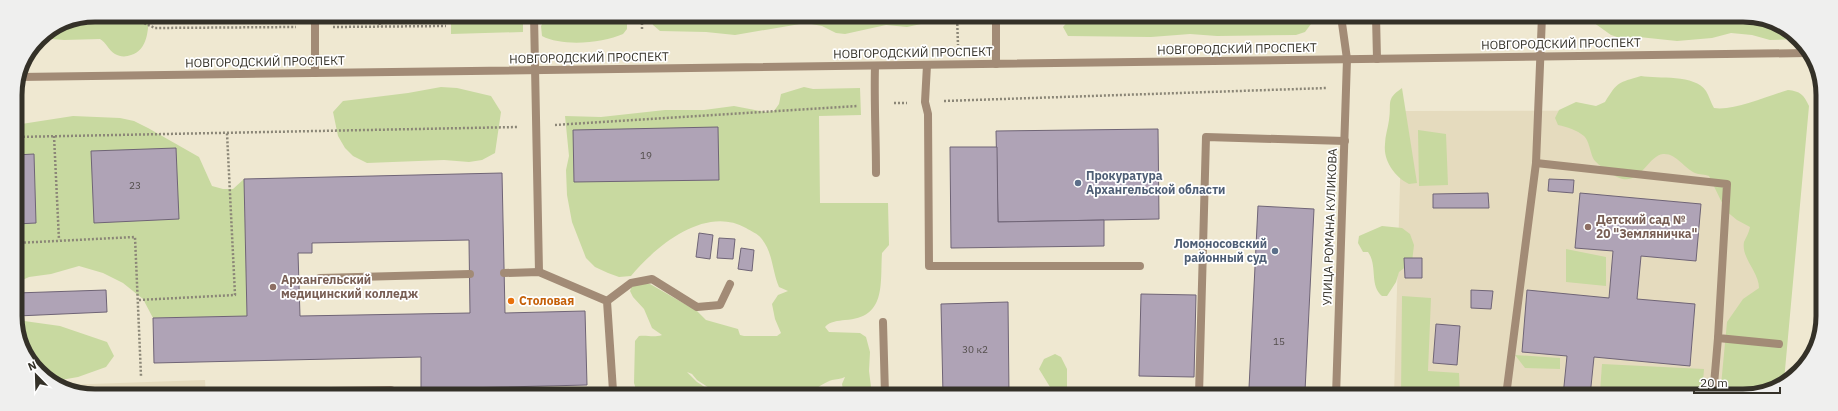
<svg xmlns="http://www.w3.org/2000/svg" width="1838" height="411" viewBox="0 0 1838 411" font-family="'IBM Plex Sans',sans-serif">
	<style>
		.built { fill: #e5dbbe }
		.green { fill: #c8d9a0 }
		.building { fill: #afa3b6; stroke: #6f6476; fill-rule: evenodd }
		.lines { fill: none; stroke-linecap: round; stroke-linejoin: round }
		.path { stroke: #8b8677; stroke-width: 2.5; stroke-dasharray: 2 2; stroke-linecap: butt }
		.lane { stroke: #a28b76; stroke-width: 8 }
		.street { stroke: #a28b76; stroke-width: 8 }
		.service-dot { fill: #5c6f8a; stroke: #fff; stroke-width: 1.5 }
		.education-dot { fill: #8d6e63; stroke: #fff; stroke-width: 1.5 }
		.food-dot { fill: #e8710a; stroke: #fff; stroke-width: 1.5 }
		.labels { text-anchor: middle; stroke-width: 3.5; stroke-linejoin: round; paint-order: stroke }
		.number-label { font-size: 10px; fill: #534e4c }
		.street-label { font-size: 12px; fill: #343128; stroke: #fff }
		.service-label { font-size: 12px; font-weight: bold; fill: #4e5e75; stroke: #fff; text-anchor: start }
		.education-label { font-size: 12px; font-weight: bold; fill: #785e54; stroke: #fff; text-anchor: start }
		.food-label { font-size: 12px; font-weight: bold; fill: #c56008; stroke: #fff; text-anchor: start }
		.rim { fill: none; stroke: #343128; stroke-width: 5 }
	</style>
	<rect width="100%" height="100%" fill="#efe8d1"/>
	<!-- built -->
	<g class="built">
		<path d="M1788,110l-24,279 -16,7h-354l8,-285z"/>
		<path d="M205,380l1,15 -126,-1 -18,-9z"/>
	</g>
	<!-- green -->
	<g class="green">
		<path d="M95,15h54c-1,15 -1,35 -18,40 -5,2 -11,2 -16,-1 -6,-3 -9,-12 -15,-15l-36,1 -24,-2 25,-17z"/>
		<path d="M326,15h197v17l-72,2v-10h-113l-7,-1z"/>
		<path d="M548,15h79v14l-4,5c-20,9 -60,13 -81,2l-1,-10z"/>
		<path d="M649,16h275l-3,8 -14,3 -21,-2 -41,9 -9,-1 -14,-7 -16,-3 -71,12 -29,-3 -46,-1 -7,-6z"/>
		<path d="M1078,16h221l4,1 8,7 -6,8 -9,3 -79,1 -27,-2 -39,3 -83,-1 -5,-9 7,-8z"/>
		<path d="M1550,16l208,1 42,22 -30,1 -18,-5 -21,-2 -19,5 -35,3 -38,-4 -19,1 -9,-3 -21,-15h-31z"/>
		<path d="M1641,76c17,3 54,-2 65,15 3,5 5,12 8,17 20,3 53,-12 74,-18 12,1 16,5 21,16l-25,275 -36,15h-28l7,-74 16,-23 16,-11c0,-16 -18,-30 -15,-46 2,-5 5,-9 6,-15l-13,-7 -11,-9 -17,-35c-4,-2 -10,-1 -14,-3 -11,-5 -19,-20 -32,-19 -16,2 -23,34 -46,23 -6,-3 -21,-13 -24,-19 -3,-7 -4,-17 -9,-22 -7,-6 -17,-9 -26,-11l-3,-7 4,-8 17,-8 20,4 9,-4c13,-21 13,-19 36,-26z"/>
		<path d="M441,87l16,1 34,8 10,16 -6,41 -13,7 -13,2 -25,-2 -77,3 -14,-7 -8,-8 -7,-12 -5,-24 10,-11 65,-8z"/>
		<path d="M804,87l9,2 47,-1 1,27 -42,1 1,87h68l1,42 -7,8c-2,30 5,65 -37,67 -7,1 -15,1 -20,7l4,5 31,1 6,4 4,15 -1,19 3,24h-28l-2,-11 3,-7c-4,2 -9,2 -13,3 -5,1 -17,9 -21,12v3h-91l-23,-15 -5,-6 -5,-2 10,10 20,13h-77l-3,-2 -3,-10 1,-42 4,-5c9,-1 14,2 23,-1l-10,-7 -8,-19 -11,-12 -3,-6 2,-5 11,-4 7,2 47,27 9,9 32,9 2,6 4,1h33l4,-3 -6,-14 -3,-15 6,-9 10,-4 -9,-4c-7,-16 -6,-35 -18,-49 -3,-4 -10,-7 -15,-10 -41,-23 -90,18 -115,48l-12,1 -11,-4 -13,-6 -9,-9 -14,-36 -5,-27 -1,-25 3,-14 -4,-40 36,1 64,-7h39l30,-4 31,6 9,-1 5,-7 2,-10z"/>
		<path d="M1402,88l15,95 -8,1c-14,-7 -26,-23 -24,-40 0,-8 3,-16 4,-24 3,-18 -4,-20 13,-32z"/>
		<path d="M73,116l47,2 14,3 14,7 51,29 13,29 11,3h10l11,-10 3,137 -94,2 -10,-19 -20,-16 -20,-10 -24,-7 -28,8 -22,3 -13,6 -1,-158z"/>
		<path d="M1418,130l28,4 2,51 -29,1z"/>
		<path d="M1382,226l20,2 8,6 4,11 -2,17 -13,10 -3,10 -9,14h-5c-13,-11 -4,-30 -14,-44h-5l-5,-9 1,-7z"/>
		<path d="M1566,249l40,8v29l-40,-4z"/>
		<path d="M1402,296l29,2 -3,73 31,2 1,23h-59z"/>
		<path d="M17,320l43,6 47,16 7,14 -8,11 -28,10 -23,4 -16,-8 -22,-41z"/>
		<path d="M1055,354l6,3 6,12v26h-18l1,-8 -11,-18 5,-10z"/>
		<path d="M1515,355l45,3v11l-35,-1z"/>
		<path d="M1602,364l102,5 -2,27h-75l-27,-4z"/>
	</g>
	<!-- building -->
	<g class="building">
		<path d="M1441,16h77l-77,5z"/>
		<path d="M718,127l1,53 -145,2 -1,-52z"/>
		<path d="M1158,129l1,90 -161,3 -2,-91z"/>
		<path d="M950,147h47l1,75 106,-2v26l-153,2z"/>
		<path d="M176,148l3,71 -85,4 -3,-72z"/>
		<path d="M34,154l2,69 -20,1v-69z"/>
		<path d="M502,173l3,140 80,-2 2,74 -166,4v-32l-267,6 -1,-45 94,-2 -3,-137zM469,240l1,73 -170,3 -2,-63h14v-10z"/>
		<path d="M1549,179l25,1 -1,13 -25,-2z"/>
		<path d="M1488,193l1,15h-56v-14z"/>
		<path d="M1580,193l121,11 -5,57 -55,-5 -4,43 58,5 -5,62 -96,-9 -4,39h-27l4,-40 -45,-4 5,-62 82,8 4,-47 -38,-3z"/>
		<path d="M1258,206l56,3 -9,182 -56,-3z"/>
		<path d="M699,233l14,2 -3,24 -14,-2z"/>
		<path d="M719,238l16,1 -2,20 -16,-1z"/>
		<path d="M741,248l13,2 -2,21 -14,-2z"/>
		<path d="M1404,258h18v20h-17z"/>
		<path d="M106,290l1,22 -90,4 -1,-23z"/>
		<path d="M1471,290l22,1 -2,18 -20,-1z"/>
		<path d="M1141,294l55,1 -2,82 -55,-1z"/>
		<path d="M1008,302l1,93h-66l-2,-91z"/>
		<path d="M1436,324l24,2 -3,39 -24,-2z"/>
	</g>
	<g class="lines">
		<!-- path -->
		<g class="path">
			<path d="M126,15l29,13 141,-1"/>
			<path d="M379,15l1,12"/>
			<path d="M642,15v15"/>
			<path d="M957,16l1,29"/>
			<path d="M333,27l113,-1"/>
			<path d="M944,101l383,-13"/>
			<path d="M894,103h13"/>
			<path d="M555,125l302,-19"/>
			<path d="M54,136l5,104"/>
			<path d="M15,137l503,-10"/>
			<path d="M16,243l119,-6 6,139"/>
			<path d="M139,300l96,-5 -8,-162"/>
		</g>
		<!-- lane -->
		<g class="lane">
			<path d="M315,15v58"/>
			<path d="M534,15l5,257"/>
			<path d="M996,16v48"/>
			<path d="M1341,16l6,43"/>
			<path d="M1376,16l1,43"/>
			<path d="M927,65l-2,37 3,12 1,152h211"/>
			<path d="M875,66c-1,35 1,71 1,107"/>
			<path d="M1536,163l191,21 -9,154 61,6"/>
			<path d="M504,273l35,-1 68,29 6,90 -3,4"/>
			<path d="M320,278l150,-4"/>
			<path d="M607,301l24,-18 21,-4 45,28 23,-2 10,-21"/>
			<path d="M883,322l2,73"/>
			<path d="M97,395l294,-5 8,5"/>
			<path d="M1199,395l7,-258 139,4"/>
			<path d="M1506,396l30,-233 6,-147"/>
			<path d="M1713,396l5,-58"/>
		</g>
		<!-- street -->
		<g class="street">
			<path d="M19,77l1788,-24"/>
			<path d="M1336,396l11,-337"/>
		</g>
	</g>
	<!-- markers -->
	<g class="service-dot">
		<circle cx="1078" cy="183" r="4"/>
		<circle cx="1275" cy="251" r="4"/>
	</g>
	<g class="education-dot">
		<circle cx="1588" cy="227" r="4"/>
		<circle cx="273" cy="287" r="4"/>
	</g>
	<circle class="food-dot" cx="511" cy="301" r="4"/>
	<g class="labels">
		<!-- number labels -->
		<g class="number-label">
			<text x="646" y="159">19</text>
			<text x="135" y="189">23</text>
			<text x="1279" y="345">15</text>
			<text x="975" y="353">30 к2</text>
		</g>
		<!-- street labels -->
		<g class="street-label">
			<text transform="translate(1561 44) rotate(-1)" y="4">НОВГОРОДСКИЙ ПРОСПЕКТ</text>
			<text transform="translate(1237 49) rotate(-1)" y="4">НОВГОРОДСКИЙ ПРОСПЕКТ</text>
			<text transform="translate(913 53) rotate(-1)" y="4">НОВГОРОДСКИЙ ПРОСПЕКТ</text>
			<text transform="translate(589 58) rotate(-1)" y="4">НОВГОРОДСКИЙ ПРОСПЕКТ</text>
			<text transform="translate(265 62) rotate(-1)" y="4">НОВГОРОДСКИЙ ПРОСПЕКТ</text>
			<text transform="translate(1330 227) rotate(-88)" y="4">УЛИЦА РОМАНА КУЛИКОВА</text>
		</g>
		<!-- service labels -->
		<g class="service-label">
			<text x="1086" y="180">Прокуратура<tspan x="1086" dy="14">Архангельской области</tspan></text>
			<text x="1267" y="248" text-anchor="end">Ломоносовский<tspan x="1267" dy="14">районный cуд</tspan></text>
		</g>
		<!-- education labels -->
		<g class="education-label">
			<text x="1596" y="224">Детский сад №<tspan x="1596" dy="14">20 "Земляничка"</tspan></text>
			<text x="281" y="284">Архангельский<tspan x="281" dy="14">медицинский колледж</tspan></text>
		</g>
		<!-- food labels -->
		<g class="food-label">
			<text x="519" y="305">Столовая</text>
		</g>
	</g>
	<!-- crop -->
	<path d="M0 0H1838V411H0ZM95 22H1743A73 73 0 0 1 1816 95V316A73 73 0 0 1 1743 389H95A73 73 0 0 1 22 316V95A73 73 0 0 1 95 22Z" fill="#efefee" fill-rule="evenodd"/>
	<path class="rim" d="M95 22H1743A73 73 0 0 1 1816 95V316A73 73 0 0 1 1743 389H95A73 73 0 0 1 22 316V95A73 73 0 0 1 95 22Z"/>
	<!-- north arrow -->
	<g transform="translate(36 375) rotate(337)" stroke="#ffffff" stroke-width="3" paint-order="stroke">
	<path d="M0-3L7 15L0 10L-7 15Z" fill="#343128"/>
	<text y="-6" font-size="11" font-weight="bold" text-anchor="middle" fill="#343128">N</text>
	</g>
	<!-- scale -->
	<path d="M1694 387v6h86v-6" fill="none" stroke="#343128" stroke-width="2"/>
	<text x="1700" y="387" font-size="12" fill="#343128" stroke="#ffffff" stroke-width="3" paint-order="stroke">20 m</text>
</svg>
